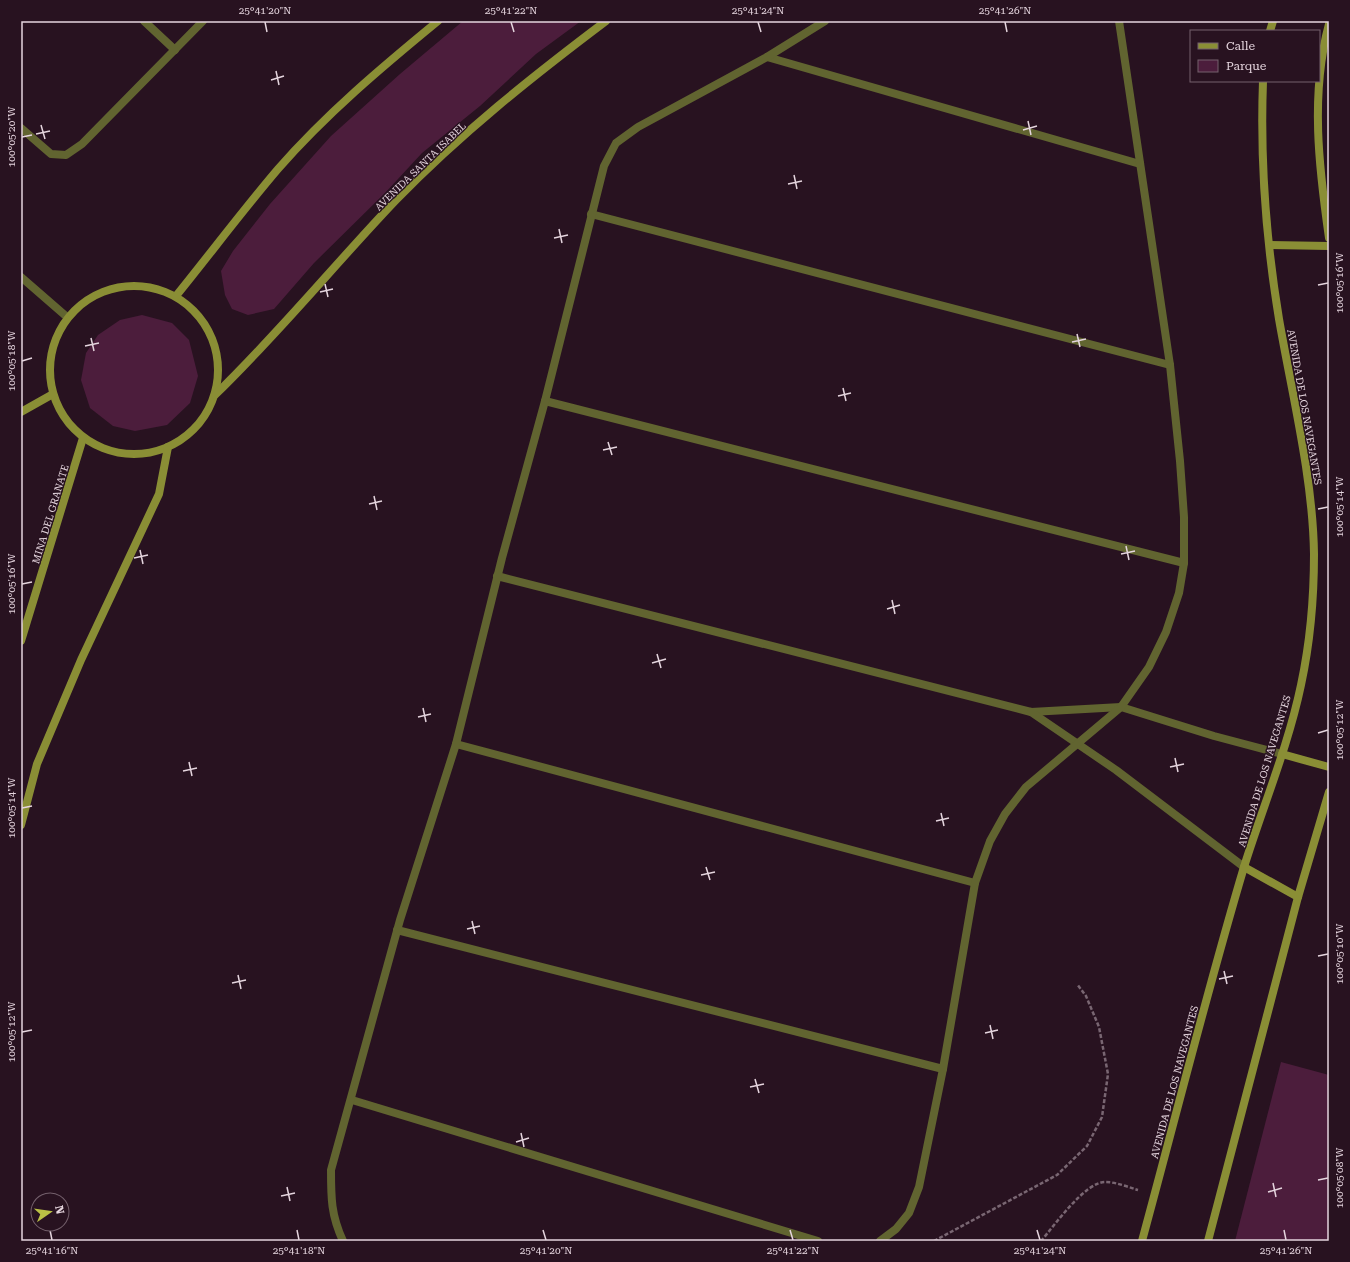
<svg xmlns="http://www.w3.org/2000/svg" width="1350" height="1262" viewBox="0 0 1350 1262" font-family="'Roboto Serif',serif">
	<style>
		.green { fill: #4c1d3c }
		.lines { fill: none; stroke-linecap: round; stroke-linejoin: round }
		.path { stroke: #796672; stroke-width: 2.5; stroke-dasharray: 4 2; stroke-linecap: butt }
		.street { stroke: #616430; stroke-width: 8 }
		.secondary { stroke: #8a8e35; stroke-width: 8 }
		.ticks { fill: none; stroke: #e5d5de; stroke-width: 1.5 }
		.labels { text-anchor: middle; stroke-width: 3; stroke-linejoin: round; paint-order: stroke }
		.street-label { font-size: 10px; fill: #e5d5de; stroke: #281220 }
		.neatline { fill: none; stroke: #e5d5de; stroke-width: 1.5 }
		.ticks-label { font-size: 10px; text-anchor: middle; fill: #e5d5de }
	</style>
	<rect width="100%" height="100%" fill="#281220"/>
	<!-- green -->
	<g class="green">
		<path d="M463,21h118l-45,33 -56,52 -58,47 -37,40 -71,70 -40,46 -26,6 -16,-6 -7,-14 -4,-24 12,-20 37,-47 61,-68 69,-62z"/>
		<path d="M142,315l30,8 17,17 9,36 -8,27 -23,22 -32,6 -22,-5 -23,-18 -9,-28 5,-27 12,-18 22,-15z"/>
		<path d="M1281,1062l48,13v166h-94z"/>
	</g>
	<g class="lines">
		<!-- path -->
		<g class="path">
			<path d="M934,1241l123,-66 30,-29 15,-29 6,-43 -9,-47 -13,-31 -9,-12"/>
			<path d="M1041,1241c13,-15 44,-59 64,-59 11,0 23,5 33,8"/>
		</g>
		<!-- street -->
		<g class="street">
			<path d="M144,21l31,29"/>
			<path d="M767,57l373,107"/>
			<path d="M21,128l30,26 15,1 16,-11 121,-123"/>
			<path d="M591,214l579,151"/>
			<path d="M21,277l46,40"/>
			<path d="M545,401l639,162"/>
			<path d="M497,576l534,136 90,-5 93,29 68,18"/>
			<path d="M1031,712l85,58 128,97"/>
			<path d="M456,744l519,139"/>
			<path d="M397,930l546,139"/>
			<path d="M352,1100l466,141"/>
			<path d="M343,1241c-12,-26 -12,-43 -12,-71l69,-250 56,-176 46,-186 43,-157 59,-235 12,-23 22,-16 129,-70 58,-36"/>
			<path d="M880,1241l16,-12 13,-16 10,-26 24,-118 32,-186 15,-42 15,-27 21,-27 95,-80 28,-40 17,-35 13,-39 5,-30v-46l-4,-56 -10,-96 -51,-344"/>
		</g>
		<!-- secondary -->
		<g class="secondary">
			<path d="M1329,24c-19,70 -10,144 0,214"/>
			<path d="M1270,31l3,-10"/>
			<path d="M1270,245l59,1"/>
			<circle cx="134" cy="370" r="84"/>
			<path d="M176,296c34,-42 67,-86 102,-127 48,-55 104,-102 160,-148"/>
			<path d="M215,395c64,-62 120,-131 181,-195 64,-66 137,-124 210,-179"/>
			<path d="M21,412l32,-18"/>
			<path d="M21,641l62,-203"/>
			<path d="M1282,754l47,13"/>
			<path d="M21,825l16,-61 44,-104 78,-166 9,-47"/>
			<path d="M1244,867l54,30"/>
			<path d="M1142,1241c34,-125 65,-250 102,-374 19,-61 44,-120 57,-182 9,-42 13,-87 13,-131 -1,-76 -22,-160 -35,-235 -13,-79 -19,-158 -16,-238"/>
			<path d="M1208,1241l90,-344 31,-105"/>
		</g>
	</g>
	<!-- ticks -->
	<path class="ticks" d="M265,22l2,10M511,22l3,10M758,22l3,10M1005,22l2,10M276,71l3,14M271,80l13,-4M1028,121l3,14M41,125l4,14M1023,130l14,-4M36,134l14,-3M22,137l10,-2M794,175l3,14M788,184l14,-3M559,229l3,14M554,238l14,-3M325,284l3,13M1318,285l10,-2M320,292l13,-3M1077,334l3,13M91,338l3,13M1072,342l14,-3M85,346l14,-3M22,361l10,-3M843,388l3,13M838,396l13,-3M608,442l4,13M603,450l14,-3M374,496l3,14M369,504l13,-3M1318,509l10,-2M1126,546l3,14M140,550l3,14M1121,554l14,-3M134,558l14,-3M22,584l10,-2M892,600l3,14M887,609l13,-4M657,654l4,14M652,663l14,-4M423,708l3,14M418,717l13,-3M1318,733l10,-3M1175,758l3,14M189,762l3,14M1170,767l14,-3M183,771l14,-3M22,808l10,-2M941,813l3,13M936,821l13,-3M706,867l4,13M701,875l14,-3M472,921l3,13M467,929l13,-3M1318,956l10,-2M1224,971l3,13M238,975l3,14M1219,979l14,-3M232,983l14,-3M990,1025l3,14M22,1032l10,-2M985,1033l13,-3M755,1079l4,14M750,1087l14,-3M521,1133l3,14M516,1142l13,-4M1318,1180l10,-2M1273,1183l3,14M287,1187l3,14M1268,1192l14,-4M281,1196l14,-3M50,1230l2,10M297,1230l2,10M543,1230l3,10M790,1230l3,10M1037,1230l3,10M1284,1230l2,10"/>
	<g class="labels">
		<!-- street labels -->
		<g class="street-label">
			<text transform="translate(420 166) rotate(-44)" y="4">AVENIDA SANTA ISABEL</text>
			<text transform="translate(1305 407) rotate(80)" y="4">AVENIDA DE LOS NAVEGANTES</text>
			<text transform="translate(50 514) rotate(-73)" y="4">MINA DEL GRANATE</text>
			<text transform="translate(1264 771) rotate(-73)" y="4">AVENIDA DE LOS NAVEGANTES</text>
			<text transform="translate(1174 1082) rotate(-75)" y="4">AVENIDA DE LOS NAVEGANTES</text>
		</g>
	</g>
	<!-- border -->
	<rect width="1350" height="1262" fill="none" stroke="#281220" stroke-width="44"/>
	<!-- legend -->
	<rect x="1190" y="30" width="130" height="52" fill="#281220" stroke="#74606c"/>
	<rect x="1198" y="43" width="20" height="6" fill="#8a8e35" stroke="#74606c"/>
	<text x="1226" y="50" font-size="12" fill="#e5d5de">Calle</text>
	<rect x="1198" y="60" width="20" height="12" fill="#4c1d3c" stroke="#74606c"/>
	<text x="1226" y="70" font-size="12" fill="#e5d5de">Parque</text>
	<!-- north arrow -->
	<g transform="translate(50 1212) rotate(77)"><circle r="19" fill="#281220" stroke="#74606c"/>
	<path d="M0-3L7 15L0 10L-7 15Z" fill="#bac045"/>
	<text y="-6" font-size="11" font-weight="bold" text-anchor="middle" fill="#e5d5de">N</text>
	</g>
	<rect x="22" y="22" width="1306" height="1218" class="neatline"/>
	<g class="ticks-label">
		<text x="265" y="14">25°41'20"N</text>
		<text x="511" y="14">25°41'22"N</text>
		<text x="758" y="14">25°41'24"N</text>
		<text x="1005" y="14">25°41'26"N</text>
		<text transform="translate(11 137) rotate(-90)" y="4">100°05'20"W</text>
		<text transform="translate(1339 283) rotate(-90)" y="4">100°05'16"W</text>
		<text transform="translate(11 361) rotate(-90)" y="4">100°05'18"W</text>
		<text transform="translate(1339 507) rotate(-90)" y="4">100°05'14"W</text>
		<text transform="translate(11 584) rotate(-90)" y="4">100°05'16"W</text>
		<text transform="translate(1339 730) rotate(-90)" y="4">100°05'12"W</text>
		<text transform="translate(11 808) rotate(-90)" y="4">100°05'14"W</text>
		<text transform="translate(1339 954) rotate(-90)" y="4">100°05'10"W</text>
		<text transform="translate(11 1032) rotate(-90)" y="4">100°05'12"W</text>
		<text transform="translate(1339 1178) rotate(-90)" y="4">100°05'08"W</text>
		<text x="52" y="1254">25°41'16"N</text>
		<text x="299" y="1254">25°41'18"N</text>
		<text x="546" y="1254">25°41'20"N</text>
		<text x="793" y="1254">25°41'22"N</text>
		<text x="1040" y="1254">25°41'24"N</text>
		<text x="1286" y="1254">25°41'26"N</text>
	</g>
</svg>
